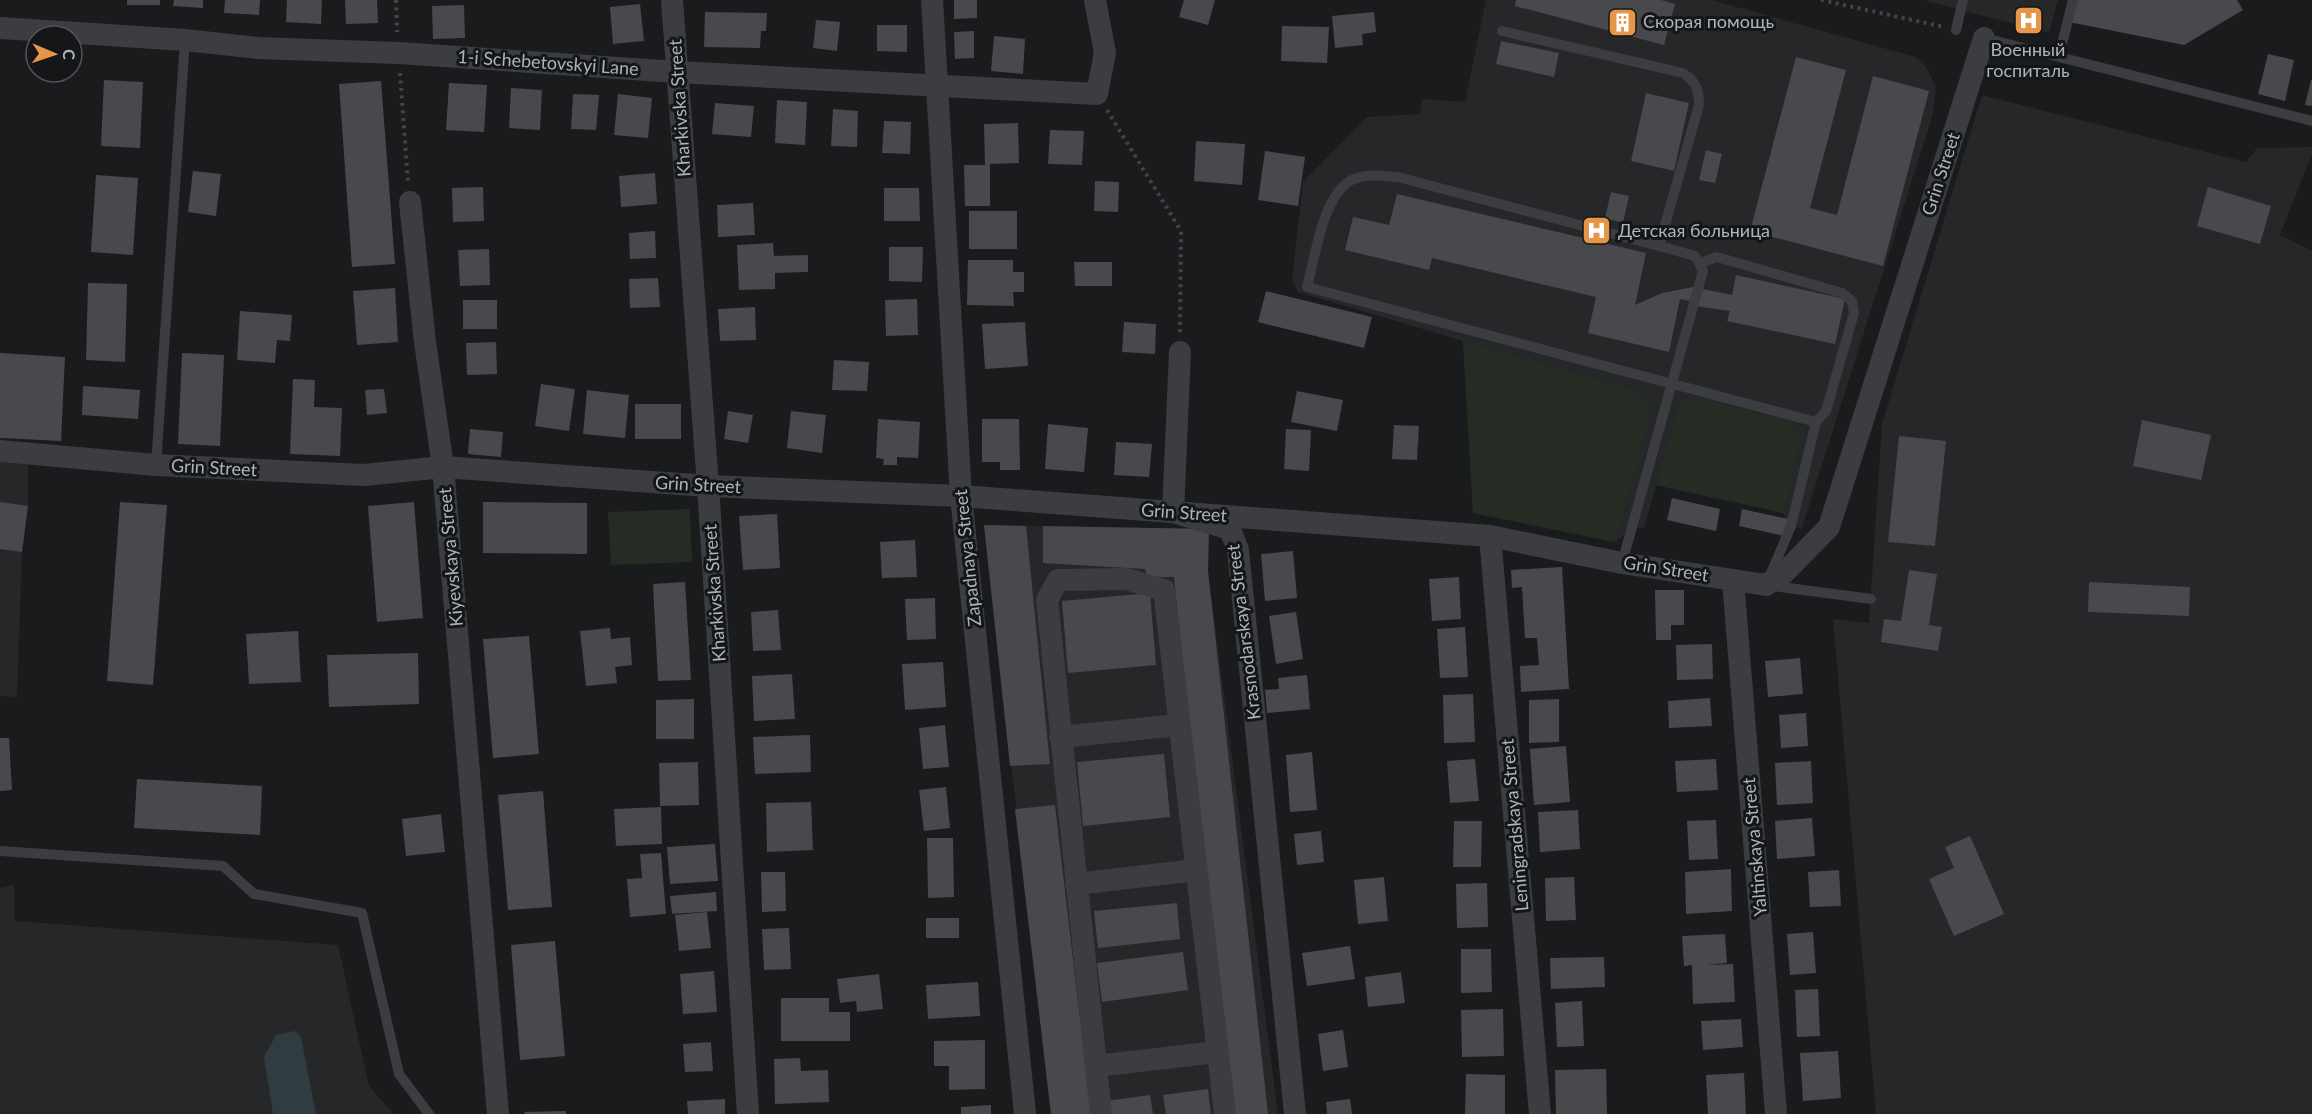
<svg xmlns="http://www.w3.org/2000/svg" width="2312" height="1114" viewBox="0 0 2312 1114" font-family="Lato,sans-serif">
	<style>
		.built { fill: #262729 }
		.green { fill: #252c24 }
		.water { fill: #313c40 }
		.building { fill: #47494c }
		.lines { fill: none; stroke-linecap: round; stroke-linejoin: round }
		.path { stroke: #424448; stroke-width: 4; stroke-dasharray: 3 4.5; stroke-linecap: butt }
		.lane { stroke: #3c3d41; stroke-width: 10 }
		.street { stroke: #3c3d41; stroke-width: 22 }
		.labels { text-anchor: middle; stroke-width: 6; stroke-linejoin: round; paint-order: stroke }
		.poi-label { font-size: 18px; fill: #aeb4bb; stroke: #151617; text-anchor: start }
		.street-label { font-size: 18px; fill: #aeb4bb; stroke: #151617 }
	</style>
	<rect width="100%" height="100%" fill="#1a1b1c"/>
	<!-- built -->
	<g class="built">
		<path d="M1486,0h226l204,57 11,11 9,20 -3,26 -131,414 -11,-2 -8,-13 -127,-28 -12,43 -10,-1 -19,15 -142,-29 -10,-172 -165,-49 -6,-12 11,-98 64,-65 53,-3 2,-15 43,3z"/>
		<path d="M1923,0h135l-9,33z"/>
		<path d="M1982,95l264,67 11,-14 55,-1v7l-32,81 32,16v863h-436l-43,-495 36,4 13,-199z"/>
		<path d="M0,461l28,4v41l-6,46 -5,145 -17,-1z"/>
		<path d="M984,525l225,4 -1,42 70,543h-227z"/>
		<path d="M14,885l1,36 323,24 31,141 25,28h-394v-226z"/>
	</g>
	<!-- green -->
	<g class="green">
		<path d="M1463,341l170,49 12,9 6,15 -36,128 -142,-29z"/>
		<path d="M1697,397l93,25 6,6 4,11 -16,74 -128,-28 23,-81z"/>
		<path d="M690,509l2,53 -81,3 -3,-53z"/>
	</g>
	<!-- water -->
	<path class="water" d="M295,1031l6,6 15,77h-43l-9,-57 12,-22z"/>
	<!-- building -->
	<g class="building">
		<rect x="127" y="0" width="33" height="5"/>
		<path d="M174,0h29v8l-30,-2z"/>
		<path d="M225,0h35l-1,15 -35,-2z"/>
		<path d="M287,0h35l-1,24 -35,-2z"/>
		<path d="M345,0h32l1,23 -32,1z"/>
		<path d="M954,0h23v18l-23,1z"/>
		<path d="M1184,0h31l-7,25 -29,-8z"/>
		<path d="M1516,0h145l14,4 -11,41 -149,-39z"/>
		<path d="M2075,0h162l6,10 -59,35 -115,-23z"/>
		<path d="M640,4l4,37 -31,3 -3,-37z"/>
		<path d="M464,5l1,33 -32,1 -1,-33z"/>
		<path d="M705,12l62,1 -1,18h-5l-1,17 -56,-1z"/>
		<path d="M1374,12l2,20 -14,2 1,11 -28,3 -3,-32z"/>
		<path d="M816,20l24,2 -3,29 -24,-3z"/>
		<path d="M877,25h30v27l-30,-1z"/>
		<path d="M1282,26l47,1 -2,36 -46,-2z"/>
		<path d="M974,31v27l-19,1 -1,-27z"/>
		<path d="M994,36l31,3 -2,35 -32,-3z"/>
		<path d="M1501,41l58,12 -5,24 -58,-13z"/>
		<path d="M2268,54l26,6 -9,41 -27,-7z"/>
		<path d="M1796,57l50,13 -36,138 27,7 36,-139 56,15 -46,175 -133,-35z"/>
		<path d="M104,80l39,2 -3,66 -39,-2z"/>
		<path d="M2311,80h1v26l-7,-1z"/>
		<path d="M381,81l14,183 -43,3 -13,-183z"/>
		<path d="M449,83l38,2 -3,47 -38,-2z"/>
		<path d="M511,88l31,2 -2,40 -31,-2z"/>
		<path d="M1646,93l43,10 -15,68 -43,-10z"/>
		<path d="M573,94l26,1 -3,35 -25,-1z"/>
		<path d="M618,94l34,4 -4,40 -34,-3z"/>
		<path d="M777,100l30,2 -2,43 -30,-2z"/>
		<path d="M715,103l39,3 -3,31 -39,-3z"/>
		<path d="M833,109l25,2 -1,36 -26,-1z"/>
		<path d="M884,121l27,1 -1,32 -28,-1z"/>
		<path d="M1018,123l1,40 -29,1v42h-25l-1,-41h21l-1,-41z"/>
		<path d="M1050,130l34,1 -2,34 -34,-1z"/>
		<path d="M1196,141l49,3 -3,41 -48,-4z"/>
		<path d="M1706,150l16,4 -7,29 -16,-3z"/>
		<path d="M1265,151l40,6 -7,49 -40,-6z"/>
		<path d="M193,171l28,3 -5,42 -28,-4z"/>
		<path d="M655,173l2,31 -36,3 -2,-31z"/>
		<path d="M96,175l42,3 -5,77 -42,-3z"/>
		<path d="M1095,181l24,1 -1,30 -24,-1z"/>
		<path d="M483,187l1,34 -31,1 -1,-34z"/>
		<path d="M2208,187l63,19 -11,38 -63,-18z"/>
		<path d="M884,188h35l1,33h-36z"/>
		<path d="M1611,192l18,4 -6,27 -18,-5z"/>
		<path d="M1397,194l249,59 -11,52 27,-12 31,-6 39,8 4,-20 109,24 -10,45 -108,-23 3,-10 -41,-6 1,-4 -10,-2 -11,53 -81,-19 8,-36 -164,-39 -3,12 -84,-20 8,-33 36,8z"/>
		<path d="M753,203l2,32 -37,2 -1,-32z"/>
		<rect x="969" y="211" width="48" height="38"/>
		<path d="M655,231l1,27 -26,1 -1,-26z"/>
		<path d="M773,243l1,13 34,-1v17l-33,1v16l-36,1 -2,-45z"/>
		<path d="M889,247h34l-1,35 -33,-1z"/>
		<path d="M489,249l1,36 -30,1 -2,-36z"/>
		<path d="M968,260h45v12h11v20h-11l1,14 -47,-1z"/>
		<path d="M1074,262h38v24h-37z"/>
		<path d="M658,278l2,29 -30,1 -1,-29z"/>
		<path d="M88,283l39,1 -2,78 -39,-2z"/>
		<path d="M395,288l3,54 -41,3 -4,-54z"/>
		<path d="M1266,291l106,26 -8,31 -106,-26z"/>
		<path d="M917,299l1,36 -32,1 -1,-36z"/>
		<rect x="463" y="300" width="34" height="29"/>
		<path d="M755,307l1,33 -36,1 -2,-32z"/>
		<path d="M240,311l52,4 -2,26 -13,-1 -2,23 -38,-3z"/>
		<path d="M1025,322l3,44 -43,3 -3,-45z"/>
		<path d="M1124,322l32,2 -1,30 -33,-2z"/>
		<path d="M496,342l1,32 -30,1 -1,-32z"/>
		<path d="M0,353l65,4 -4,84 -61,-3z"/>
		<path d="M182,353l42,2 -4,91 -42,-2z"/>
		<path d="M834,360l35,2 -2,29 -35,-1z"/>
		<path d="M293,379l22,1 -1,27 28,1 -2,48 -50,-2z"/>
		<path d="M541,384l34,5 -6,42 -34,-5z"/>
		<path d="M83,386l57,4 -2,29 -56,-4z"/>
		<path d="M384,389l3,24 -20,2 -2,-25z"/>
		<path d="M587,390l42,5 -4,43 -42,-4z"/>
		<path d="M1297,391l46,9 -6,31 -46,-9z"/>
		<rect x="635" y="404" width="46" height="35"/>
		<path d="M728,411l25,4 -5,28 -24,-4z"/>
		<path d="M791,411l35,4 -4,38 -35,-5z"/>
		<path d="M878,419l42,3 -2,36 -21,-1v8h-14l1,-6 -8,-1z"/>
		<path d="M982,419h37l1,51h-20v-8h-18z"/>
		<path d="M2142,420l69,15 -10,45 -68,-14z"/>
		<path d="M1048,424l40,4 -4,44 -39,-3z"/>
		<path d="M1394,425l25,1 -2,34 -25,-1z"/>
		<path d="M470,429l33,3 -2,25 -33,-3z"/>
		<path d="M1286,429l25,1 -2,41 -25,-2z"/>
		<path d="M1899,436l47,5 -11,105 -47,-4z"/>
		<path d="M1116,442l36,2 -3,33 -35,-2z"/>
		<path d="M1672,498l48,11 -4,22 -49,-11z"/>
		<path d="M0,502l28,4 -6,46 -22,-3z"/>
		<path d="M120,502l47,3 -14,180 -46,-4z"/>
		<path d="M414,502l9,116 -46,4 -9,-116z"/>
		<path d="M483,502l104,1v51l-104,-1z"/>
		<path d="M1742,509l46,10 -4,17 -45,-10z"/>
		<path d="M777,514l3,54 -37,2 -4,-54z"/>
		<path d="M984,525l42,1 24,238 -40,2z"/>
		<path d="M1043,526l166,3 -1,42 60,543h-39l-55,-537h-27l-2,-8 -102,-6z"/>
		<path d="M915,540l2,37 -35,1 -2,-36z"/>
		<path d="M1293,551l4,47 -32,3 -4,-47z"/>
		<path d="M1562,567l7,122 -48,3 -1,-26 19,-1 -2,-27h-12l-3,-51 -10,1 -1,-18z"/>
		<path d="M1909,570l28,4 -8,51 13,2 -4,24 -57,-9 3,-23 17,2z"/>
		<path d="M1459,577l2,42 -29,2 -3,-42z"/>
		<path d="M685,582l6,98 -33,1 -5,-97z"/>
		<path d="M2089,582l101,5 -1,29 -101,-4z"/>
		<path d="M1655,590h29v35h-13v15h-15z"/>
		<path d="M1150,593l6,72 -88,8 -6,-72z"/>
		<path d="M935,598l1,41 -29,1 -2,-41z"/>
		<path d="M778,610l3,40 -28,1 -2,-39z"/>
		<path d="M1296,612l7,47 -27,5 -7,-48z"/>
		<path d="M1465,627l3,50 -28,1 -3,-49z"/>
		<path d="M610,628l1,11 19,-2 2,28 -17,2 2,16 -31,3 -6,-55z"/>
		<path d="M298,631l3,51 -52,2 -3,-50z"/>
		<path d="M529,636l10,118 -46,4 -10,-119z"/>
		<path d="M1712,644l1,35 -36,1 -1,-35z"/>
		<path d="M418,653l1,51 -90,3 -2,-52z"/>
		<path d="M1800,658l3,36 -35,3 -3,-36z"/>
		<path d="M943,662l3,45 -41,3 -3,-46z"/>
		<path d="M792,674l3,45 -41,2 -2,-45z"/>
		<path d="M1307,675l3,34 -43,4 -2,-23 14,-1 -1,-11z"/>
		<path d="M1473,694l2,48 -31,1 -1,-48z"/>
		<path d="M1710,698l2,28 -43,2 -1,-27z"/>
		<path d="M694,699v40h-38v-39z"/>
		<path d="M1559,699v43l-30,1v-43z"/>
		<path d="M1806,713l2,33 -27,2 -2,-33z"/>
		<path d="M945,725l4,42 -26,2 -4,-41z"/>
		<path d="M810,735l1,37 -56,2 -2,-37z"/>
		<path d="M0,738h9l3,52 -12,1z"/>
		<path d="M1566,746l4,56 -36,3 -4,-56z"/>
		<path d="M1312,752l5,58 -27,2 -4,-57z"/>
		<path d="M1164,754l6,63 -87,9 -6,-64z"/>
		<path d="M1475,759l4,42 -29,2 -3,-42z"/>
		<path d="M1716,759l2,31 -41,2 -2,-31z"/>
		<path d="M1811,761l2,42 -36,2 -2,-42z"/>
		<path d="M698,762l1,43 -39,1 -1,-43z"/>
		<path d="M137,779l125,7 -2,49 -126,-7z"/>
		<path d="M946,787l4,41 -26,3 -5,-41z"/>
		<path d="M543,791l9,116 -44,3 -10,-115z"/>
		<path d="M811,802l2,48 -46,2 -1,-49z"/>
		<path d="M1055,805l36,309h-40l-36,-305z"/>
		<path d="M661,807l1,37 -46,2 -2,-37z"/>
		<path d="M1578,810l2,39 -40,3 -2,-40z"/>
		<path d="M441,814l4,38 -39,4 -4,-37z"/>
		<path d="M1812,818l3,38 -38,3 -2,-38z"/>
		<path d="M1716,820l2,39 -29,1 -2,-39z"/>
		<path d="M1454,821h28l-1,46h-28z"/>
		<path d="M1321,831l3,31 -27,3 -3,-31z"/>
		<path d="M1970,836l34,78 -50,22 -25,-57 25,-11 -9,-21z"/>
		<path d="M927,838h26l1,59 -26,1z"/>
		<path d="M715,844l3,37 -48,3 -3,-37z"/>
		<path d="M661,853l5,61 -36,3 -3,-38 15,-1 -2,-24z"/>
		<path d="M1731,869l1,42 -46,3 -1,-42z"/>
		<path d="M1839,870l2,36 -31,1 -2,-35z"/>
		<path d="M761,872h24l1,39 -24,1z"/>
		<path d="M1384,877l4,44 -30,3 -4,-44z"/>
		<path d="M1574,877l2,43 -30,1 -1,-43z"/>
		<path d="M1487,883l1,44 -31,1 -1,-44z"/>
		<path d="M716,892l1,19 -45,3 -2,-18z"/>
		<path d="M1177,903l3,36 -82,9 -4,-37z"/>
		<path d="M707,912l4,36 -32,3 -4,-36z"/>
		<rect x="926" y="918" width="33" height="20"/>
		<path d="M789,928l2,41 -27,1 -2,-41z"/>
		<path d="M1813,932l3,41 -26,2 -3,-41z"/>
		<path d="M1725,934l2,29 -22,2 28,-1 2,38 -42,2 -1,-39 -8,1 -2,-30z"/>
		<path d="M555,941l10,115 -45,4 -9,-115z"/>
		<path d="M1350,946l5,33 -48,7 -5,-33z"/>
		<path d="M1461,949h30l1,43 -31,1z"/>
		<path d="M1183,952l5,38 -86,12 -5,-39z"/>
		<path d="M1604,957l1,30 -54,2 -1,-31z"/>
		<path d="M714,971l3,41 -34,2 -3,-40z"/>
		<path d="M1401,972l4,31 -37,4 -3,-30z"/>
		<path d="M879,974l4,35 -26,3 -1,-11 -16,2 -3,-24z"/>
		<path d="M978,982l2,34 -52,3 -2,-34z"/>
		<path d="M1818,989l2,47 -23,1 -2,-47z"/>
		<path d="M781,998h48v14h21v29h-69z"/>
		<path d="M1582,1001l2,45 -27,1 -2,-44z"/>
		<path d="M1503,1009l1,47 -42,1 -1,-47z"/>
		<path d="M1741,1019l2,28 -40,3 -2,-29z"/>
		<path d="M1343,1030l5,37 -25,4 -5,-37z"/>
		<path d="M985,1040v49l-36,1v-24h-15v-25z"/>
		<path d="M711,1042l2,29 -28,1 -2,-28z"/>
		<path d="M1838,1051l3,47 -38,3 -3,-48z"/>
		<path d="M800,1058l1,13 27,-1 1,32 -54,2 -1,-45z"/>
		<path d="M1606,1069l1,45h-51l-1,-44z"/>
		<path d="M1744,1073l2,41h-38l-2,-39z"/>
		<path d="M1466,1074l39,1v39h-40z"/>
		<path d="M1208,1089l3,25h-45l-3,-19z"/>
		<path d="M1150,1095l3,19h-46l-1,-13z"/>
		<path d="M725,1099v15h-37l-1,-13z"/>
		<path d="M1350,1099l2,15h-25l-1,-12z"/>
		<path d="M991,1105v9h-30v-7z"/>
		<path d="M566,1111v3h-41l-1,-2z"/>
	</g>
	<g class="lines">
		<!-- path -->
		<g class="path">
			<path d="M396,0l1,32"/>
			<path d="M1821,0l123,27"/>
			<path d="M400,73l8,109"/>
			<path d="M1107,110l74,121 -1,103"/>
		</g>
		<!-- lane -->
		<g class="lane">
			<path d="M1956,30l7,-30"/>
			<path d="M1502,31l181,42c13,9 16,16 16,32l-40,141 36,10 8,15 -81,292"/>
			<path d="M1984,38l328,83"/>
			<path d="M2059,56l14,-56"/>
			<path d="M1659,246l-261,-69c-16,-1 -37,-5 -51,6 -25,19 -32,74 -40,104l509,135"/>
			<path d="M1700,263l17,-6 125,36 10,8 2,12 -28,98 -10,11 -25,104 -25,59 105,14"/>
			<path d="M156,465l29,-425"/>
			<path d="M0,851l223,15 31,28 108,19 37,161 30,40"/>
		</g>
		<!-- street -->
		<g class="street">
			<path d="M672,0l36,486 40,628"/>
			<path d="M932,0l29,496 64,618"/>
			<path d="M0,28l185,12 73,8 141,5 278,19 420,22 8,-41 -10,-53"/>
			<path d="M410,202l15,140 18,125 55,647"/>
			<path d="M1180,352l-7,160 57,17 8,21 57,564"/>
			<path d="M0,451l156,14 208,10 79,-8 265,19 253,10 212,16 317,24 132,27 144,22 18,-12 45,-46 155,-489"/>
			<path d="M1490,536l50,578"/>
			<path d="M1733,580l43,534"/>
			<path d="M1060,737l119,-12"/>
			<path d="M1076,884l120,-14"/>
			<path d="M1217,1052l-121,14 -49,-466 11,-20 68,-1 38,11 61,524"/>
			<path d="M1096,1066l5,48"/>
		</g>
	</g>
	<!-- icons -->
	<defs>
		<symbol id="hospital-square" viewBox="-11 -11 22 22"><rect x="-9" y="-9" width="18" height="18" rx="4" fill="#e59649" stroke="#151617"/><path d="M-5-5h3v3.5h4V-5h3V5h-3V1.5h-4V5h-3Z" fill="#fff"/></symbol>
		<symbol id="building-square" viewBox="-11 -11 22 22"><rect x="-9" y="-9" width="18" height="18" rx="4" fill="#e59649" stroke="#151617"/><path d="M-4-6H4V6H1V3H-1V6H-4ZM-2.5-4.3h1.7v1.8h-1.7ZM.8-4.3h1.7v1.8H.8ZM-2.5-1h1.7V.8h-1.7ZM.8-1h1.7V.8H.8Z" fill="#fff"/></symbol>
	</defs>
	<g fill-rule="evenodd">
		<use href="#hospital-square" x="2012" y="4" width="33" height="33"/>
		<use href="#building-square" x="1606" y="6" width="33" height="33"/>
		<use href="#hospital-square" x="1580" y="214" width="33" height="33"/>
	</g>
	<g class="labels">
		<!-- poi labels -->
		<g class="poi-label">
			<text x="1643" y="28">Скорая помощь</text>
			<text x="2028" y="56" text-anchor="middle">Военный<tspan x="2028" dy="21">госпиталь</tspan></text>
			<text x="1618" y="237">Детская больница</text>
		</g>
		<!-- street labels -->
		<g class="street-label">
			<text transform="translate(548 63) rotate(4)" y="6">1-i Schebetovskyi Lane</text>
			<text transform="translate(680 108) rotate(-94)" y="6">Kharkivska Street</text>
			<text transform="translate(1941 174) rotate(-72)" y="6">Grin Street</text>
			<text transform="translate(214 468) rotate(3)" y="6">Grin Street</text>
			<text transform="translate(698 485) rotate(3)" y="6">Grin Street</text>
			<text transform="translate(1184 513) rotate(4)" y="6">Grin Street</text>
			<text transform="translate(451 557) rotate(-95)" y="6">Kiyevskaya Street</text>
			<text transform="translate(968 558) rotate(-96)" y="6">Zapadnaya Street</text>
			<text transform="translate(1666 569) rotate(9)" y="6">Grin Street</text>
			<text transform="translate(715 593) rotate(-94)" y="6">Kharkivska Street</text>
			<text transform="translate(1244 632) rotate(-97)" y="6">Krasnodarskaya Street</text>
			<text transform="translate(1515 825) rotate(-95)" y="6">Leningradskaya Street</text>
			<text transform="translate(1755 847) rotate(-95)" y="6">Yaltinskaya Street</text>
		</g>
	</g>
	<!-- north arrow -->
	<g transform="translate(54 54) rotate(92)"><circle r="28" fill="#151617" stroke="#525559" stroke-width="1.5"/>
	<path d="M0-4.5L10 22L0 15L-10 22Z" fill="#e59649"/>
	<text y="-9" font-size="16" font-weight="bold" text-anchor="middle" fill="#aeb4bb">С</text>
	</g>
</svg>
